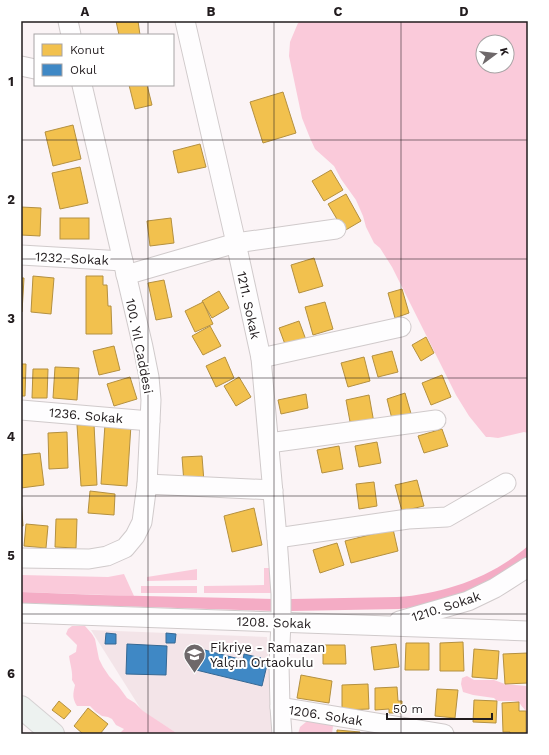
<svg xmlns="http://www.w3.org/2000/svg" width="549" height="755" viewBox="0 0 549 755" font-family="'Work Sans',sans-serif">
	<style>
		.built { fill: #f3e4e8 }
		.forest { fill: #facada; fill-rule: evenodd }
		.water { fill: #f4acc5 }
		.homes { fill: #f2c14e; stroke: #b49040 }
		.schools { fill: #3f88c5; stroke: #366893 }
		.lines { fill: none; stroke-linecap: round; stroke-linejoin: round }
		.minor-casing { stroke: #d0cacb; stroke-width: 21 }
		.major-casing { stroke: #d6d2d3; stroke-width: 24 }
		.minor { stroke: #fefdfe; stroke-width: 19 }
		.major { stroke: #edf2f0; stroke-width: 22 }
		.grid { fill: none; stroke: #221c1e; stroke-width: 1; stroke-opacity: 0.55 }
		.labels { text-anchor: middle; stroke-width: 4; stroke-linejoin: round; paint-order: stroke }
		.street-label { font-size: 13px; fill: #221c1e; stroke: #fff }
		.poi-label { font-size: 13px; fill: #221c1e; stroke: #fff; text-anchor: start }
		.neatline { fill: none; stroke: #221c1e; stroke-width: 1.5 }
		.grid-label { font-size: 13px; text-anchor: middle; font-weight: bold; fill: #221c1e }
	</style>
	<rect width="100%" height="100%" fill="#fbf4f6"/>
	<!-- built -->
	<path class="built" d="M91,630l176,7 6,97h-95l-36,-23z"/>
	<!-- forest -->
	<g class="forest">
		<path d="M301,21h227v412l-4,-1 -26,6 -8,-1h-4l-17,-21 -13,-21 -64,-128 -12,-19 -6,-5 -8,-16 -3,-11 -7,-16 -15,-21 -7,-13 -19,-17 -5,-11 -8,-20 -13,-62 1,-14 8,-19zM483,42h24v24h-24z"/>
		<path d="M264,568h7l2,25h-69v-7l60,-1z"/>
		<path d="M197,569v11l-50,1v-4z"/>
		<path d="M124,574l10,22 -113,-4v-17l87,2z"/>
		<rect x="141" y="586" width="56" height="7"/>
		<path d="M72,626h13l7,8 3,5 4,20 4,8 6,9 10,11 8,11 8,5 8,8 35,23h-59l5,-5 -8,-4 -4,-6 -4,-2 -6,-1 -6,-4 -6,-6h-13c-5,-8 -4,-12 -2,-21l-3,-5c1,-8 -2,-16 -3,-24l7,-4 1,-7 -11,-11 2,-5z"/>
		<path d="M467,676l7,4h20l11,4 21,2 2,4v44h-2c1,-7 3,-18 -1,-24 -2,-3 -4,-4 -6,-8l-5,-1h-17l-3,-3 -21,-3 -10,-3 -2,-8 1,-6z"/>
		<path d="M306,722h16l11,4 -1,8h-34l2,-7z"/>
	</g>
	<!-- water -->
	<g class="water">
		<path d="M528,546v12l-64,37 -49,12 -16,2 -108,2v-12l106,-2c47,-3 95,-20 131,-51z"/>
		<path d="M21,592l78,3 175,4v12l-253,-8z"/>
	</g>
	<!-- homes -->
	<g class="homes">
		<path d="M116,21h22l2,14h-21z"/>
		<path d="M129,85h18l5,20 -17,4z"/>
		<path d="M283,92l13,41 -33,10 -13,-41z"/>
		<path d="M73,125l8,34 -28,7 -8,-34z"/>
		<path d="M200,144l6,23 -28,6 -5,-22z"/>
		<path d="M80,167l8,36 -28,6 -8,-36z"/>
		<path d="M331,170l12,20 -19,11 -12,-20z"/>
		<path d="M346,194l15,27 -17,10 -16,-27z"/>
		<path d="M21,207l20,1 -1,28 -19,-1z"/>
		<rect x="60" y="218" width="29" height="21"/>
		<path d="M171,218l3,25 -24,3 -3,-25z"/>
		<path d="M314,258l9,28 -24,7 -8,-28z"/>
		<path d="M33,276l21,2 -3,36 -20,-2z"/>
		<path d="M86,276h17v9h4l1,21h3l1,28h-26z"/>
		<path d="M21,278h3l-2,34h-1z"/>
		<path d="M164,280l8,37 -16,3 -8,-37z"/>
		<path d="M402,289l7,24 -14,5 -7,-25z"/>
		<path d="M219,291l10,17 -17,10 -10,-17z"/>
		<path d="M203,302l10,22 -18,8 -10,-21z"/>
		<path d="M325,302l8,27 -20,6 -8,-28z"/>
		<path d="M299,321l7,19 -20,7 -7,-19z"/>
		<path d="M210,326l11,20 -18,9 -11,-19z"/>
		<path d="M426,337l8,16 -13,8 -9,-16z"/>
		<path d="M114,346l6,24 -21,5 -6,-24z"/>
		<path d="M392,351l6,21 -20,5 -6,-21z"/>
		<path d="M225,357l9,21 -18,9 -10,-21z"/>
		<path d="M364,357l6,24 -22,6 -7,-24z"/>
		<path d="M21,364h5l-1,32h-4z"/>
		<path d="M55,367l24,1 -2,32 -24,-2z"/>
		<path d="M33,369h15l-1,29h-15z"/>
		<path d="M442,375l9,22 -20,8 -9,-22z"/>
		<path d="M130,377l7,22 -23,7 -7,-22z"/>
		<path d="M239,377l12,20 -15,9 -12,-20z"/>
		<path d="M405,393l7,24 -19,6 -6,-24z"/>
		<path d="M306,394l2,14 -27,6 -3,-14z"/>
		<path d="M369,395l5,28 -23,4 -5,-27z"/>
		<path d="M94,424l3,61 -16,1 -4,-61z"/>
		<path d="M105,424l26,1 -4,61 -26,-2z"/>
		<path d="M442,429l6,17 -24,7 -6,-17z"/>
		<path d="M67,432l1,36 -19,1 -1,-36z"/>
		<path d="M377,442l4,21 -22,4 -4,-21z"/>
		<path d="M339,446l4,23 -21,4 -5,-23z"/>
		<path d="M40,453l4,32 -23,3v-33z"/>
		<path d="M202,456l2,26 -20,1 -2,-26z"/>
		<path d="M417,480l7,26 -22,5 -7,-26z"/>
		<path d="M374,482l3,24 -18,3 -3,-25z"/>
		<path d="M90,491l25,3 -1,21 -26,-2z"/>
		<path d="M21,498l2,28h-2z"/>
		<path d="M254,508l8,37 -30,7 -8,-36z"/>
		<path d="M56,519h21l-1,29 -21,-1z"/>
		<path d="M26,524l22,2 -2,22 -22,-2z"/>
		<path d="M393,529l5,22 -47,12 -6,-22z"/>
		<path d="M337,543l7,22 -24,8 -7,-23z"/>
		<path d="M463,642l1,29h-24v-28z"/>
		<path d="M406,643h23v27h-24z"/>
		<path d="M396,644l3,23 -25,3 -3,-23z"/>
		<path d="M323,645h22l1,19h-23z"/>
		<path d="M474,649l25,2 -2,28 -25,-2z"/>
		<path d="M528,653v30l-23,1 -2,-30z"/>
		<path d="M301,675l31,6 -3,22 -32,-5z"/>
		<path d="M368,684l1,25 -27,1v-25z"/>
		<path d="M397,687l1,14h4v12h-13v-4l-14,1v-22z"/>
		<path d="M437,689l21,1 -3,28 -20,-2z"/>
		<path d="M474,700l23,1 -1,22 -23,-1z"/>
		<path d="M59,701l12,10 -7,8 -12,-9z"/>
		<path d="M519,702v9h7v23h-16v-2h-7l-1,-29z"/>
		<path d="M88,708l20,16 -8,10h-17l-9,-8z"/>
		<path d="M337,730l23,2v2h-23z"/>
	</g>
	<!-- schools -->
	<g class="schools">
		<path d="M106,633l10,1v10h-11z"/>
		<path d="M166,633l10,1 -1,9h-9z"/>
		<path d="M127,644l40,2 -1,29 -40,-1z"/>
		<path d="M197,648l46,12 1,-6 17,4 -1,5 7,2 -5,21 -70,-17z"/>
	</g>
	<g class="lines">
		<defs>
			<g id="minor">
				<path d="M68,21l3,14"/>
				<path d="M185,21l51,222 25,115 16,180 4,56v28l-2,43 1,42 2,27"/>
				<path d="M21,66l14,3"/>
				<path d="M21,255l102,6"/>
				<path d="M126,275l110,-32 100,-14"/>
				<path d="M261,358l140,-31"/>
				<path d="M21,410l129,11"/>
				<path d="M269,443l167,-23"/>
				<path d="M147,484l126,6"/>
				<path d="M277,538l131,-19 39,-2 59,-34"/>
				<path d="M21,558l68,1 18,-3 18,-8 10,-12 7,-14 5,-38 4,-84 -2,-23 -6,-30 -61,-262"/>
				<path d="M21,613l507,18"/>
				<path d="M399,621l69,-20 27,-13 33,-21"/>
				<path d="M280,707l164,27"/>
			</g>
			<path id="major" d="M21,707l32,27"/>
		</defs>
		<!-- minor casing -->
		<use href="#minor" class="minor-casing"/>
		<!-- major casing -->
		<use href="#major" class="major-casing"/>
		<!-- minor -->
		<use href="#minor" class="minor"/>
		<!-- major -->
		<use href="#major" class="major"/>
	</g>
	<!-- grid -->
	<path class="grid" d="M148,21v14M274,21v713M401,21v713M148,85v649M21,140h507M21,259h507M21,378h507M21,496h507M21,614h507"/>
	<!-- icons -->
	<defs>
		<symbol id="school-pin" viewBox="-11 -11 22 30"><path d="M0 17L-7.5 6A9.5 9.5 0 1 1 7.5 6Z" fill="#6e686a" stroke="#fff"/><path d="M0-5L7-2L0 1L-7-2ZM-4 1L0 2.5L4 1V4Q0 6-4 4Z" fill="#fff"/></symbol>
	</defs>
	<g fill-rule="evenodd">
		<use href="#school-pin" x="182" y="642" width="25" height="34"/>
	</g>
	<g class="labels">
		<!-- street labels -->
		<g class="street-label">
			<text transform="translate(72 258) rotate(3)" y="5">1232. Sokak</text>
			<text transform="translate(249 305) rotate(78)" y="5">1211. Sokak</text>
			<text transform="translate(140 346) rotate(79)" y="5">100. Yıl Caddesi</text>
			<text transform="translate(86 415) rotate(5)" y="5">1236. Sokak</text>
			<text transform="translate(446 606) rotate(-18)" y="5">1210. Sokak</text>
			<text transform="translate(274 622) rotate(2)" y="5">1208. Sokak</text>
			<text transform="translate(326 715) rotate(9)" y="5">1206. Sokak</text>
		</g>
		<!-- poi labels -->
		<g class="poi-label">
			<text x="210" y="652">Fikriye - Ramazan<tspan x="210" dy="15">Yalçın Ortaokulu</tspan></text>
		</g>
	</g>
	<!-- border -->
	<rect width="549" height="755" fill="none" stroke="#ffffff" stroke-width="44"/>
	<!-- legend -->
	<rect x="34" y="34" width="140" height="52" fill="#ffffff" stroke="#a7a4a5"/>
	<rect x="42" y="44" width="20" height="12" fill="#f2c14e" stroke="#a7a4a5"/>
	<text x="70" y="54" font-size="12" fill="#221c1e">Konut</text>
	<rect x="42" y="64" width="20" height="12" fill="#3f88c5" stroke="#a7a4a5"/>
	<text x="70" y="74" font-size="12" fill="#221c1e">Okul</text>
	<!-- north arrow -->
	<g transform="translate(495 54) rotate(75)"><circle r="19" fill="#ffffff" stroke="#a7a4a5"/>
	<path d="M0-3L7 15L0 10L-7 15Z" fill="#6e686a"/>
	<text y="-6" font-size="11" font-weight="bold" text-anchor="middle" fill="#221c1e">K</text>
	</g>
	<!-- scale -->
	<path d="M387 713v6h105v-6" fill="none" stroke="#221c1e" stroke-width="2"/>
	<text x="393" y="713" font-size="12" fill="#221c1e" stroke="#ffffff" stroke-width="3" paint-order="stroke">50 m</text>
	<rect x="22" y="22" width="505" height="711" class="neatline"/>
	<g class="grid-label">
		<text x="85" y="16">A</text>
		<text x="211" y="16">B</text>
		<text x="338" y="16">C</text>
		<text x="464" y="16">D</text>
		<text x="11" y="86">1</text>
		<text x="11" y="204">2</text>
		<text x="11" y="323">3</text>
		<text x="11" y="441">4</text>
		<text x="11" y="560">5</text>
		<text x="11" y="678">6</text>
	</g>
</svg>
